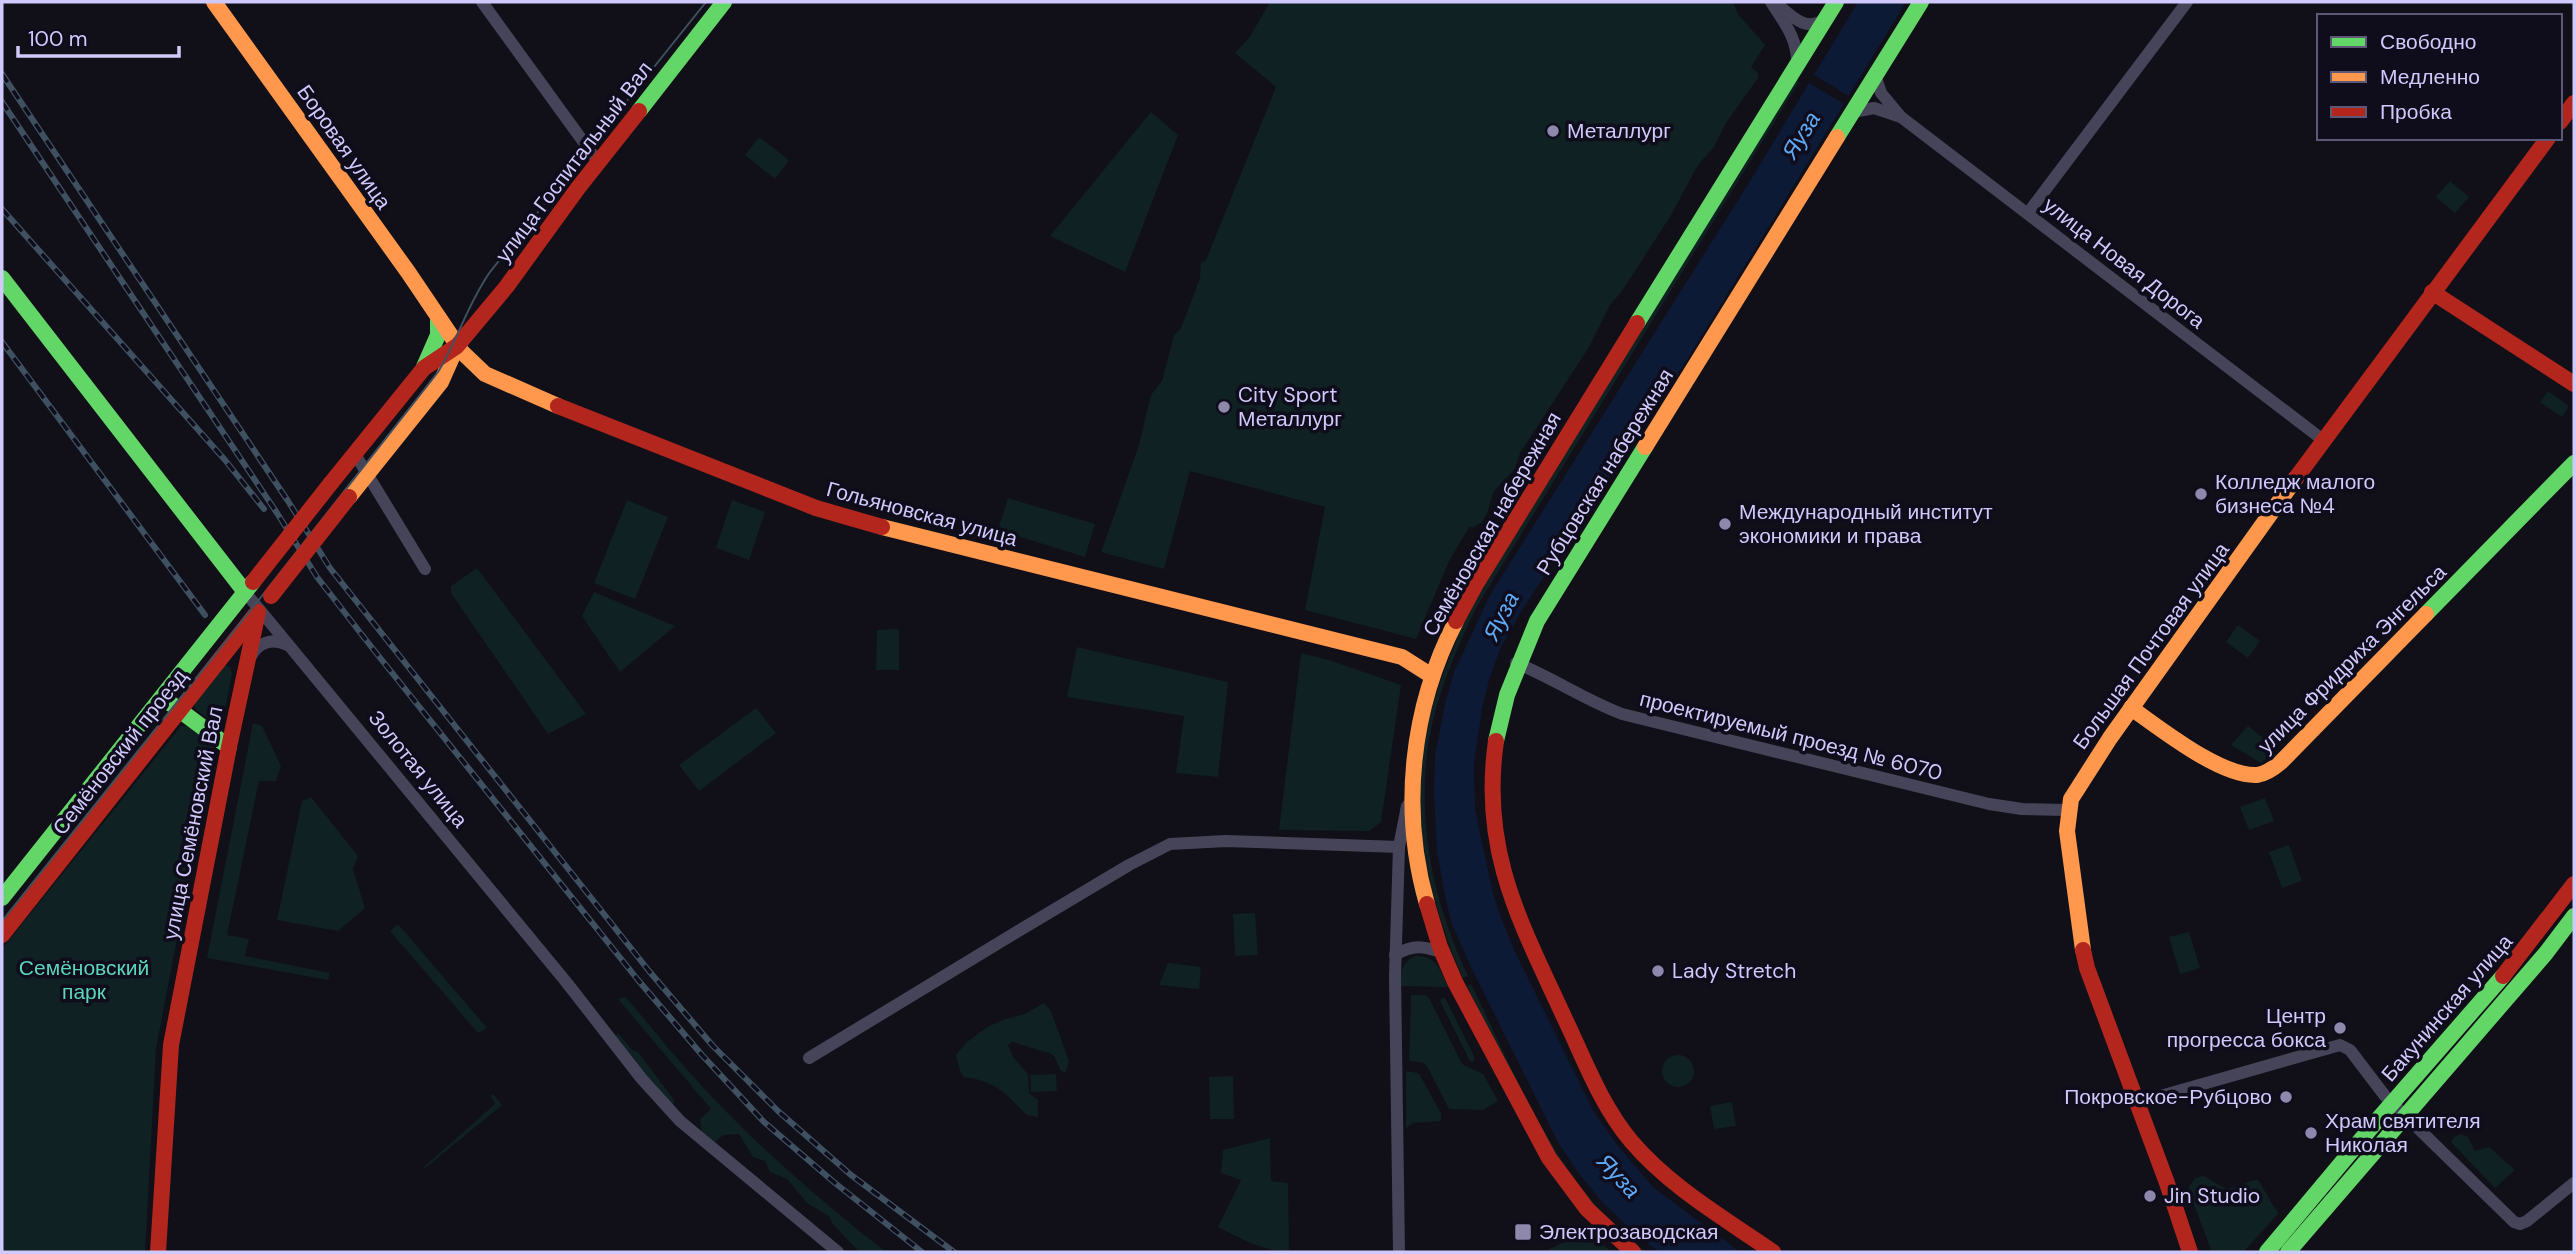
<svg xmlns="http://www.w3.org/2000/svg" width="2576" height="1254" viewBox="0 0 2576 1254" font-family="'DM Sans',sans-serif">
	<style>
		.green { fill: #0f2122 }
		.water { fill: #0d1a36 }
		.pier { fill: #111018 }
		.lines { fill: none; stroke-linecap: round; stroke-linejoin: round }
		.street { stroke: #464458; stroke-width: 12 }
		.fast { stroke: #63d668; stroke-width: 16 }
		.slow { stroke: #ff974d; stroke-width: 16 }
		.jam { stroke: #b3261e; stroke-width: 16 }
		.tram { stroke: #3f5160; stroke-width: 2 }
		.rail-casing { stroke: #3f5160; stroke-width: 6 }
		.rail { stroke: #0f0c1b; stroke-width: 3.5; stroke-dasharray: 10; stroke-linecap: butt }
		.jam-bridge { stroke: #b3261e; stroke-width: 16 }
		.poi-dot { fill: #8d88ac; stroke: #0f0c1b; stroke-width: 2.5 }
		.labels { text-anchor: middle; stroke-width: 7; stroke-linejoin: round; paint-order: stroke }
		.poi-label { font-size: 21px; fill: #d0c9fc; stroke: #0f0c1b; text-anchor: start }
		.street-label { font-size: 21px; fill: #d0c9fc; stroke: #0f0c1b }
		.park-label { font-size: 21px; fill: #5ad6bc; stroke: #0f0c1b }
		.water-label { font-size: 23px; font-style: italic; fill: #5da9f6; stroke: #0f0c1b }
	</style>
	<rect width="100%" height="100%" fill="#111018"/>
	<!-- green -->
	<g class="green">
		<path d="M1270,2h463l5,12 27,31 -14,22 7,6v5l-32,45 -12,24 -16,18 -28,52 -48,74 -12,14 -21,42 -69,106 -5,16 -21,22 -7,22 -6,10 -9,5 -2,-2 -20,33 -34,80 -111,-29 20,-103 -135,-36 -26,98 -63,-17 37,-104 13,-53 11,-14 12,-46 7,-7 19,-50 1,-15 5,-3 70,-173 -41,-34 14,-15z"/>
		<path d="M1795,80l4,2 -323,526c-20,42 -39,86 -47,132 -13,80 4,163 39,236l-5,2c-37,-85 -58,-178 -31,-270 10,-35 24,-67 38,-100z"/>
		<path d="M1151,112l27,23 -53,137 -75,-36z"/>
		<path d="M759,137l30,23 -14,19 -30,-24z"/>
		<path d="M2450,181l19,16 -14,16 -19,-16z"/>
		<path d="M2548,391l21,15 -7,11 -22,-15z"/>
		<path d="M1008,498l87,26 -10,33 -87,-27z"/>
		<path d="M627,500l41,17 -33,82 -41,-16z"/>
		<path d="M732,500l33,12 -16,48 -33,-12z"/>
		<path d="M477,568l109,146 -38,20 -97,-141v-7z"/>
		<path d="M594,592l81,34 -55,46 -38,-56z"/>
		<path d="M2238,625l22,16 -12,17 -22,-16z"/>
		<path d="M899,629v41h-23l1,-40z"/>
		<path d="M1077,647l151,35 -10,95 -42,-4 8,-57 -117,-19z"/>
		<path d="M1301,653l31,8 69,24 -20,137 -12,9 -90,-1z"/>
		<path d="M224,665l6,2 2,6 -9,47 -7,4 -20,-14 -2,-5z"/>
		<path d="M756,708l20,25 -77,58 -20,-26z"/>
		<path d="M253,723l9,3 19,40 -5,15h-17l-32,154 22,4 -4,17 85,17 -2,7 -121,-22z"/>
		<path d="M181,726h7l26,18 -58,305 -11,203h-143v-303z"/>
		<path d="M2248,726l28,22 -15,15 -30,-18z"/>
		<path d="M311,797l47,59 -5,13 12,39 -27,23 -61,-11 25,-119z"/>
		<path d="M2265,798l9,23 -25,9 -9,-23z"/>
		<path d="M2289,845l13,36 -20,7 -13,-36z"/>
		<path d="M1255,913l3,42 -23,1 -2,-42z"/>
		<path d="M398,924l89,104 -9,5 -88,-102z"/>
		<path d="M2189,932l11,36 -20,6 -11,-37z"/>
		<path d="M1416,956c20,-1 25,15 32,31l-47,-1c-1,-14 1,-25 15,-30z"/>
		<path d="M1168,963l33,4 -2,22 -40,-4z"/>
		<path d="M1471,984c47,95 87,204 176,268h-6l-58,-54 -44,-66 -72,-146z"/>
		<path d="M1411,995h14l4,3 33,66 21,10 15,27 -15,9 -34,-1 -21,-41 -4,-5 -15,-2z"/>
		<path d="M626,997c20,24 39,48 59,70 60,69 130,129 201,185h-27l-27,-29 -3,-7 -21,-12 -21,-25 -17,-7 -5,-11 -12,-4 -14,-23 -16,1 -9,8 -12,-8 -2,-16 11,-10 -93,-110z"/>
		<path d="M1442,998h3l30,60 -2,4 -3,-1 -30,-60z"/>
		<path d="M1044,1003l7,8 18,50 -3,11 -5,-1 -7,-15 -5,-3 -37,-11 -4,3 5,12 15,17 1,19 9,7v17l-11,-2c-24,-23 -29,-33 -63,-38l-4,-6 -4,-16 11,-13 19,-14 16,-8 23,-6z"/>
		<path d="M618,1033l14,17 6,2 36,48 -1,10 -58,-73z"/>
		<circle cx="1678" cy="1071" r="16"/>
		<path d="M1406,1071l12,2 3,4 20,36v8l-28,2 -7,5z"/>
		<path d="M1056,1074l1,17 -26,1 -1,-17z"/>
		<path d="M1233,1076l1,43h-24l-1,-42z"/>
		<path d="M493,1094l9,11 -78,64 -1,-1 72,-64 -4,-8z"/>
		<path d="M1732,1102l4,24 -22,3 -4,-23z"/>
		<path d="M2461,1134l7,3 7,14 14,-4 26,23 -20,18 -44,-46 3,-5z"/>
		<path d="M1270,1138l1,43 17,2 1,67c-22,4 -51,-13 -71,-23l23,-47 -20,-7 2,-23z"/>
		<path d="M2203,1176c10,3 16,13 27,12 10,0 17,-8 28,-8 7,9 15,28 21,33l-36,39h-31l-24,-63 7,-11z"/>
		<path d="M1585,1231l27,21h-63l-1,-2z"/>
	</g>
	<!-- water -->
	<path class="water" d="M1858,2h48l-216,353 -168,255 -21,37 -12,33 -7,29 -8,54 1,47 18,83 7,22 16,39 78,158 24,34 36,42 86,64h-81l-23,-18 -33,-31 -24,-29 -21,-32 -86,-173 -20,-45 -6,-23 -9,-50 -3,-59 1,-36 10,-52 9,-32 36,-77 260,-414z"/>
	<!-- pier -->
	<path class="pier" d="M1814,75l35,21 -5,8 -35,-21z"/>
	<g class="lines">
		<!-- street -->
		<g class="street">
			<path d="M482,2l116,160"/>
			<path d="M1771,2c13,20 27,37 26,62"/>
			<path d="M1777,4c15,12 28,28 47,16"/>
			<path d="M1875,75l6,18 20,24 422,323"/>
			<path d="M1853,112l21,-4 27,9"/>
			<path d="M2028,213l159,-211"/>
			<path d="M355,454l70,115"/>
			<path d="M245,592l322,391 74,95 39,43 158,131"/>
			<path d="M250,658c7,-15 22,-21 37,-13"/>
			<path d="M1516,663c37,15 69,37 106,51l367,90 33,5 46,1"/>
			<path d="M1395,955c18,-11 29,-9 48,-2"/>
			<path d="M809,1058l211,-128 109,-65 41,-21 56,-3 173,6"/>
			<path d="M2136,1103l204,-58 10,5 35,46 129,126 6,2 7,-3 47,-38"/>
			<path d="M1399,1252l-4,-276 4,-129 8,-41"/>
		</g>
		<!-- fast -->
		<g class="fast">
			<path d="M639,111l85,-109"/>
			<path d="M1837,137l84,-135"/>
			<path d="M2,278l243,314"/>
			<path d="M1637,323l199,-321"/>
			<path d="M424,367l14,-32v-18"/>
			<path d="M2426,614l148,-151"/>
			<path d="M170,703l59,44"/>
			<path d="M1496,741l11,-46 30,-74 108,-174"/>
			<path d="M2,898l251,-316"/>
			<path d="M2267,1252l113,-135 123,-141"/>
			<path d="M2288,1252l258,-299 28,-37"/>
		</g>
		<!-- slow -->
		<g class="slow">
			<path d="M214,2l194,270 54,80 23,22 73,32"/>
			<path d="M1645,447l192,-310"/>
			<path d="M349,497l92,-115 16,-36"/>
			<path d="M882,527l520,130 30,19"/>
			<path d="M2131,708c30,21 90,69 126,67 9,-1 17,-7 24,-13l145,-148"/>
			<path d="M1427,904c-27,-94 -16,-196 29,-283"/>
			<path d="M2083,950l-16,-119 4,-32 39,-61 186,-260"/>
		</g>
		<!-- jam -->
		<g class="jam">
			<path d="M2560,122l14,-19"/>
			<path d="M2432,292l142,92"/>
			<path d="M558,406l258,102 66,19"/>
			<path d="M2296,478l252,-340"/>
			<path d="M331,483l93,-115 33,-22 50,-60 71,-98 61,-77"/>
			<path d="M1456,621l20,-37 161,-261"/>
			<path d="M1496,741c-16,111 25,182 69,278 20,42 36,86 66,122 39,46 93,77 142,111"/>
			<path d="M1427,904l13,43 15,35 94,176 38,51 46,43"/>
			<path d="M2,935l253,-320"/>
			<path d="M2083,950l4,18 80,215 23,69"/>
			<path d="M2503,976l71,-92"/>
			<path d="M158,1252l13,-207 58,-298 29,-135"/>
		</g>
		<!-- tram -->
		<path class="tram" d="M2,921l252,-315 184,-234c20,-33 30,-69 52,-100l216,-270"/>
		<defs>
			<g id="rail">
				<path d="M2,74l286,427 42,67 319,403 64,75 65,65 73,64 103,77"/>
				<path d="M2,102l275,411 40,64 56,72 265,331 64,75 62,67 71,61 87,69"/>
				<path d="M2,209l223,251 39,49"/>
				<path d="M2,342l203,273"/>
			</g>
		</defs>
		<!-- rail casing -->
		<use href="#rail" class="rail-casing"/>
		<!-- rail -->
		<use href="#rail" class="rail"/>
		<!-- jam-bridge -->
		<g class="jam-bridge">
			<path d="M253,582l78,-99"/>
			<path d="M271,596l78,-99"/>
		</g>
	</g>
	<!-- markers -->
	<g class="poi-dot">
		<circle cx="1553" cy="131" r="7"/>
		<circle cx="1224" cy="407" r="7"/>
		<circle cx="2201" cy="494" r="7"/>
		<circle cx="1725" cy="524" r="7"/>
		<circle cx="1658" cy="971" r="7"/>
		<circle cx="2340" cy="1028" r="7"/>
		<circle cx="2286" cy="1097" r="7"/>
		<circle cx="2311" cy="1133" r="7"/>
		<circle cx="2150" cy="1196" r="7"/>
		<rect x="1514" y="1223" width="18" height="18" rx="3.5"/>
	</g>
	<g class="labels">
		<!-- poi labels -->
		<g class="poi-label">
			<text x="1567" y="138">Металлург</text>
			<text x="1238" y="402">City Sport<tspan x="1238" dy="24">Металлург</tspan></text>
			<text x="2215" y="489">Колледж малого<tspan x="2215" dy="24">бизнеса №4</tspan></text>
			<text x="1739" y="519">Международный институт<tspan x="1739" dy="24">экономики и права</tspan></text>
			<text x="1672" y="978">Lady Stretch</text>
			<text x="2326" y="1023" text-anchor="end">Центр<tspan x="2326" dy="24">прогресса бокса</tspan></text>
			<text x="2272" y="1104" text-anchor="end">Покровское-Рубцово</text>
			<text x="2325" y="1128">Храм святителя<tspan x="2325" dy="24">Николая</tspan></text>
			<text x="2164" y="1203">Jin Studio</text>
			<text x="1539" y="1239">Электрозаводская</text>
		</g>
		<!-- street labels -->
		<g class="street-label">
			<text transform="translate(344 147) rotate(55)" y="7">Боровая улица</text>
			<text transform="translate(574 162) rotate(-53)" y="7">улица Госпитальный Вал</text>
			<text transform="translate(2124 263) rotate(38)" y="7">улица Новая Дорога</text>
			<text transform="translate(1605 472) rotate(-58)" y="7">Рубцовская набережная</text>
			<text transform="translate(922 514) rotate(15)" y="7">Гольяновская улица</text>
			<text transform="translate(1492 524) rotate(-60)" y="7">Семёновская набережная</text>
			<text transform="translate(2151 646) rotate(-54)" y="7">Большая Почтовая улица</text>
			<text transform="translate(2352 659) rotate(-45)" y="7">улица Фридриха Энгельса</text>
			<text transform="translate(1791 736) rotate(14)" y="7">проектируемый проезд № 6070</text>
			<text transform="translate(120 752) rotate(-52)" y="7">Семёновский проезд</text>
			<text transform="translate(418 769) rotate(51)" y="7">Золотая улица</text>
			<text transform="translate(193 823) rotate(-79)" y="7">улица Семёновский Вал</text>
			<text transform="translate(2447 1008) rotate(-49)" y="7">Бакунинская улица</text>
		</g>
		<!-- park labels -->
		<g class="park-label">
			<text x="84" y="975">Семёновский<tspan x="84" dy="24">парк</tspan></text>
		</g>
		<!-- water labels -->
		<g class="water-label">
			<text transform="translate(1801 135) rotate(-58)" y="8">Яуза</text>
			<text transform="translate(1501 616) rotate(-63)" y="8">Яуза</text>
			<text transform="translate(1619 1176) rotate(47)" y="8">Яуза</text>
		</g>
	</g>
	<!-- border -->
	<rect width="2576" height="1254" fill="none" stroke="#d0c9fc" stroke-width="7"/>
	<!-- legend -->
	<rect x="2317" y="14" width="245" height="126" fill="#0f0c1b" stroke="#5c5875" stroke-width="2"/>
	<rect x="2331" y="37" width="35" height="10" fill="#63d668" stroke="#5c5875" stroke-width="2"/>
	<text x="2380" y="49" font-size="21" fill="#d0c9fc">Свободно</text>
	<rect x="2331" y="72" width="35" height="10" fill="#ff974d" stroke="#5c5875" stroke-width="2"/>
	<text x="2380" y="84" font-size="21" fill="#d0c9fc">Медленно</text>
	<rect x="2331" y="107" width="35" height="10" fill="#b3261e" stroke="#5c5875" stroke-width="2"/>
	<text x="2380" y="119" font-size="21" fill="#d0c9fc">Пробка</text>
	<!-- scale -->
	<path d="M18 46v10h161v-10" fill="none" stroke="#d0c9fc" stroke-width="3.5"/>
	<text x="28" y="46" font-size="21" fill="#d0c9fc" stroke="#0f0c1b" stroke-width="5" paint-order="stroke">100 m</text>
</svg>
